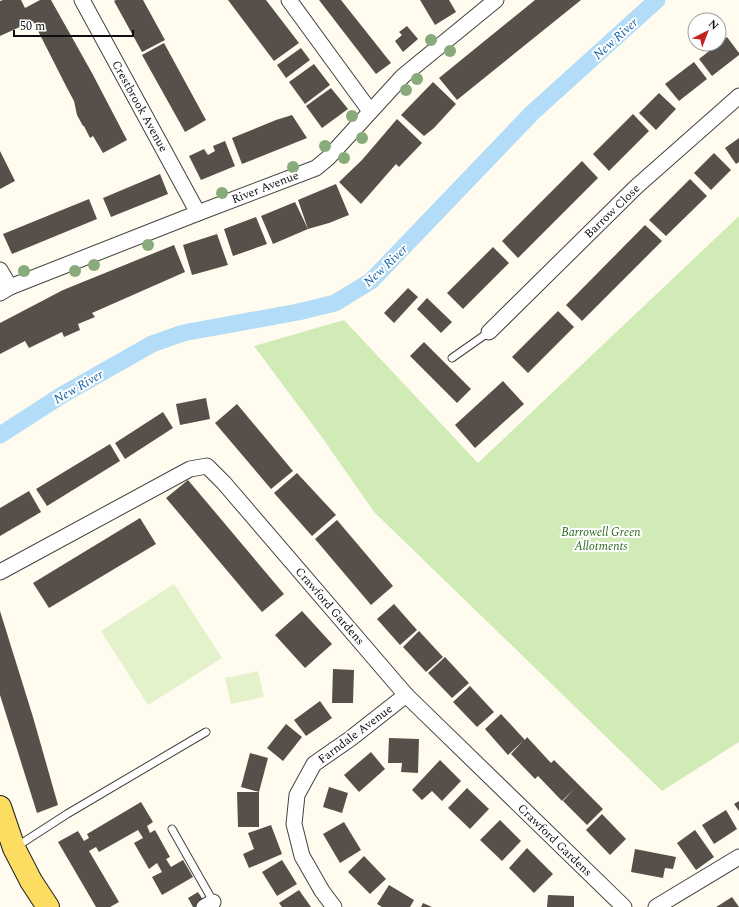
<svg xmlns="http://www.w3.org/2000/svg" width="739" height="907" viewBox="0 0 739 907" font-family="Spectral,serif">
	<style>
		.green { fill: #d1ebb7 }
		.pitch { fill: #e3f2ca }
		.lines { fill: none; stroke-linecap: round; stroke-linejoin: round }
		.canal { stroke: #b2dcf8; stroke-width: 17 }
		.building { fill: #57504a }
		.lane-casing { stroke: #414141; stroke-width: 9 }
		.street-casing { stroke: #414141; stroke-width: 17 }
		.primary-casing { stroke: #1f1f1f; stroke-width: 24 }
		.lane { stroke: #fff; stroke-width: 7 }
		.street { stroke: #fff; stroke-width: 15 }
		.primary { stroke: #fddc62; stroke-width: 22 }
		.tree { fill: #89ab7b }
		.labels { text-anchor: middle; stroke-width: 4; stroke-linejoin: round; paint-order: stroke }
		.street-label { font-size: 12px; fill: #0e0e0e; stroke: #fff }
		.park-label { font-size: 12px; font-style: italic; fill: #29691c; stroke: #fff }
		.water-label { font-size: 13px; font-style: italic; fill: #1360a5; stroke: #fff }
	</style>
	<rect width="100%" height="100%" fill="#fffcef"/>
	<!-- green -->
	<path class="green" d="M739,216v526l-77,49 -288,-279 -53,-76 -67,-90 90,-26 134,143z"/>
	<!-- pitch -->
	<g class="pitch">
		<path d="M174,584l48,74 -74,47 -47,-74z"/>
		<path d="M258,671l6,26 -33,7 -6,-26z"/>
	</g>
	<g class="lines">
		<!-- canal -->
		<path class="canal" d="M0,435l62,-40 90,-51 31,-11 115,-21 37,-9 36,-22 161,-168 125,-113"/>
	</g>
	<!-- building -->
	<g class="building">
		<path d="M3,0h18l4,8 15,-8h11l41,73 35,67 -24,13 -10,-17 -3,2 -6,-12h-1l-6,-11 -3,-14 -7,-13 -34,-67 -33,15v-35z"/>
		<path d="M116,0h27l22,40 -23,12 -28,-51z"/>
		<path d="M228,0h38l33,43 -25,18z"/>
		<path d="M319,0h22l50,63 -15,11z"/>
		<path d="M420,0h29l7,12 -21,13z"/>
		<path d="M535,0h46l-124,100 -18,-22z"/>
		<path d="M407,26l11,13 -15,13 -8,-11 7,-6 -3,-3z"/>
		<path d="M727,37l12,16v2l-27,21 -13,-17z"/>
		<path d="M164,43l42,77 -21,12 -43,-77z"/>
		<path d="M301,48l9,12 -24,18 -9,-13z"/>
		<path d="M694,62l13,17 -28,22 -14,-17z"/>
		<path d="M314,64l16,21 -25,19 -16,-22z"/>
		<path d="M433,82l23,22 -22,24 -10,8 -23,-21z"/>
		<path d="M331,88l17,21 -26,19 -16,-22z"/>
		<path d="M659,93l17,16 -20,21 -17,-17z"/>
		<path d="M633,114l16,17 -40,40 -16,-17z"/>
		<path d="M292,115l15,23 -65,26 -10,-26 44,-18z"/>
		<path d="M397,119l25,24 -23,24 -3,-3 -35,40 -22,-22 23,-22z"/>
		<path d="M739,138v24l-3,2 -11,-16z"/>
		<path d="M225,141l10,25 -34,14 -12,-24 15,-7 4,6 7,-4 -2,-5z"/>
		<path d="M0,151l15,30 -15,8z"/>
		<path d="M714,153l17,17 -20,20 -17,-17z"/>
		<path d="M582,161l16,17 -80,80 -16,-17z"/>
		<path d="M160,174l8,20 -57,23 -8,-19z"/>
		<path d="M690,179l17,17 -41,40 -17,-16z"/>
		<path d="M336,184l13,31 -20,8 -21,6 -10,-29z"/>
		<path d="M89,199l8,20 -85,35 -9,-20z"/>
		<path d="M295,202l13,27 -35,15 -12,-28z"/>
		<path d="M256,217l11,27 -34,12 -9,-27z"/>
		<path d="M645,225l17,16 -80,80 -16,-16z"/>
		<path d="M217,234l11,31 -36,10 -9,-30z"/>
		<path d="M174,245l11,27 -93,41 3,4 -17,7 2,6 -16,7 -2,-5 -33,16 -4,-7 -25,13v-31l63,-33z"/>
		<path d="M493,247l16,16 -46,46 -16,-16z"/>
		<path d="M408,288l10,9 -24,26 -10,-10z"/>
		<path d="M427,298l25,24 -11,11 -24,-24z"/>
		<path d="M558,311l16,16 -46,46 -16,-16z"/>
		<path d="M424,342l47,47 -14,14 -47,-47z"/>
		<path d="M503,381l21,23 -49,44 -20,-23z"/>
		<path d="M206,398l4,21 -30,6 -4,-21z"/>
		<path d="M237,404l56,67 -22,18 -56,-66z"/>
		<path d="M163,412l10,16 -48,31 -10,-16z"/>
		<path d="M110,444l10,17 -73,45 -11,-17z"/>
		<path d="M297,473l39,42 -24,21 -38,-43z"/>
		<path d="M188,480l96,114 -22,18 -96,-114z"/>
		<path d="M29,491l12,21 -41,24v-28z"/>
		<path d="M140,518l16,26 -107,64 -16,-25z"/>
		<path d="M337,520l56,66 -22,19 -56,-66z"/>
		<path d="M394,604l23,26 -17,15 -23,-26z"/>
		<path d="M0,611l33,106 25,88 -21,8 -37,-118z"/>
		<path d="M302,611l30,33 -27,24 -30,-33z"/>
		<path d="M419,631l24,26 -17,15 -23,-25z"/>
		<path d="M445,657l24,26 -17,15 -24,-25z"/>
		<path d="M333,669l21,1 -1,33h-21z"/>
		<path d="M470,686l24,26 -17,15 -24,-25z"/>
		<path d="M320,701l12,17 -26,18 -12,-16z"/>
		<path d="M501,714l24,26 2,-3 24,26 3,-3 49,49 -16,16 -24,-24 12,-13 -13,13 -24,-25 -3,3 -24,-25 12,-13 -15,14 -23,-26z"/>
		<path d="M286,724l16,13 -19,24 -16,-13z"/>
		<path d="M389,738l30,1 -1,34 -17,-1 1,-9h-14z"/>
		<path d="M371,752l14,17 -26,23 -15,-17z"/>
		<path d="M250,753l18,5 -9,34v35h-21l-1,-35h22l-18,-5z"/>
		<path d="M440,760l21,21 -19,20 -10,-10 -10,9 -10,-10z"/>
		<path d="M329,787l19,6 -6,20 -19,-6z"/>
		<path d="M467,788l22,21 -19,20 -22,-21z"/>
		<path d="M739,801v10l-5,-7z"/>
		<path d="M141,802l12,20 -6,4 3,7 5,-3 15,27 -4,2 5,8 12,-7 10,17 -31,18 -10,-18 10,-5 -5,-9 -8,6 -15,-26 9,-5 -5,-8 -39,22 -3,-5 -7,4 30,51 -9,5h-14l-38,-65 20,-11 6,10 5,-3 -2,-4z"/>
		<path d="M726,810l11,19 -23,15 -12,-19z"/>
		<path d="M602,814l24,25 -16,16 -24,-25z"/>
		<path d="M500,820l21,21 -19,20 -22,-21z"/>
		<path d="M344,822l17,28 -21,13 -17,-29z"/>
		<path d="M271,825l11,29 -33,14 -6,-14 11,-5 -6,-16z"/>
		<path d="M695,830l19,27 -18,13 -19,-27z"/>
		<path d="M527,848l26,26 -19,19 -25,-25z"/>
		<path d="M635,849l41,8 -3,12 -8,-1 -2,10 -32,-6z"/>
		<path d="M364,856l22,23 -16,15 -22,-22z"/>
		<path d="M282,860l15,24 -20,12 -15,-24z"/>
		<path d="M389,885l25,15 -4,7h-28l-5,-3z"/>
		<path d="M299,890l12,17h-29l-3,-4z"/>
		<path d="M198,892l7,11 -7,4h-5l-5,-9z"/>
		<path d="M548,895l26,1v11h-27z"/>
		<path d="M732,897l7,10h-23l5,-3z"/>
		<path d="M423,903l9,4h-11z"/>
	</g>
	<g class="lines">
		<defs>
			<g id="lane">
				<path d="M452,358l37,-26"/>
				<path d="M172,829l42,74"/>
				<path d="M16,847l51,-33 139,-82"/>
			</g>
			<g id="street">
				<path d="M82,0l116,213"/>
				<path d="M289,0l81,111"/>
				<path d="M0,270l10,17"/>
				<path d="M0,293l10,-6 188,-74 118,-45 12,-10 75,-82 93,-76"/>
				<path d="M489,332l147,-145 103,-91"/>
				<path d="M0,572l190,-103 17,-3 17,17 182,212 218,212"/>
				<path d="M204,907l9,-5"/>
				<path d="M334,907l-12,-16 -20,-35 -8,-32 3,-29 17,-31 36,-25 56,-44"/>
				<path d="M656,907l83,-50"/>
			</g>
			<path id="primary" d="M0,807l14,41 17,33 17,26"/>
		</defs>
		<!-- lane casing -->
		<use href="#lane" class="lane-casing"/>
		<!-- street casing -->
		<use href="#street" class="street-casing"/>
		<!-- primary casing -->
		<use href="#primary" class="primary-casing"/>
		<!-- lane -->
		<use href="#lane" class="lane"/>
		<!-- street -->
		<use href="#street" class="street"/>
		<!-- primary -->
		<use href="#primary" class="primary"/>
	</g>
	<!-- trees -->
	<g class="tree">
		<circle cx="431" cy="40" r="6"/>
		<circle cx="450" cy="51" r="6"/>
		<circle cx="417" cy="79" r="6"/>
		<circle cx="406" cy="90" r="6"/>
		<circle cx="352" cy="116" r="6"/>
		<circle cx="362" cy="138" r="6"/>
		<circle cx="325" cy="146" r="6"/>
		<circle cx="344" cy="158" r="6"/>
		<circle cx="293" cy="167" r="6"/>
		<circle cx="222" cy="193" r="6"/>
		<circle cx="148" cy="245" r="6"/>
		<circle cx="94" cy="265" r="6"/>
		<circle cx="24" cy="271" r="6"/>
		<circle cx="75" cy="271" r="6"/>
	</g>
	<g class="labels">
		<!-- street labels -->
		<g class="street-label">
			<text transform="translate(140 106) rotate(61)" y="4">Crestbrook Avenue</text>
			<text transform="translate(265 187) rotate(-21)" y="4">River Avenue</text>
			<text transform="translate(612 211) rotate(-44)" y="4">Barrow Close</text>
			<text transform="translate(330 606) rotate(49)" y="4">Crawford Gardens</text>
			<text transform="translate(355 734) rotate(-37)" y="4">Farndale Avenue</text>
			<text transform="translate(555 840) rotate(44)" y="4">Crawford Gardens</text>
		</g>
		<!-- park labels -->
		<g class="park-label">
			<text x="601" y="536">Barrowell Green<tspan x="601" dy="14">Allotments</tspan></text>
		</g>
		<!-- water labels -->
		<g class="water-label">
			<text transform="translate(615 38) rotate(-42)" y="5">New River</text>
			<text transform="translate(385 265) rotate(-43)" y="5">New River</text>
			<text transform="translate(78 386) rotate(-30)" y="5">New River</text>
		</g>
	</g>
	<!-- north arrow -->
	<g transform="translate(707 32) rotate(42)"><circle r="19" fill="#ffffff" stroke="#9f9f9f"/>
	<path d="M0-3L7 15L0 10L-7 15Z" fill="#c32123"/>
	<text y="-6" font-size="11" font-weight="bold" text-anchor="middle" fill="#0e0e0e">N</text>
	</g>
	<!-- scale -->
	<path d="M14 30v6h119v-6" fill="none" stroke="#0e0e0e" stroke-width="2"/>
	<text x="20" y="30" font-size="12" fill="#0e0e0e" stroke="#ffffff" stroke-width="3" paint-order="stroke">50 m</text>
</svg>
